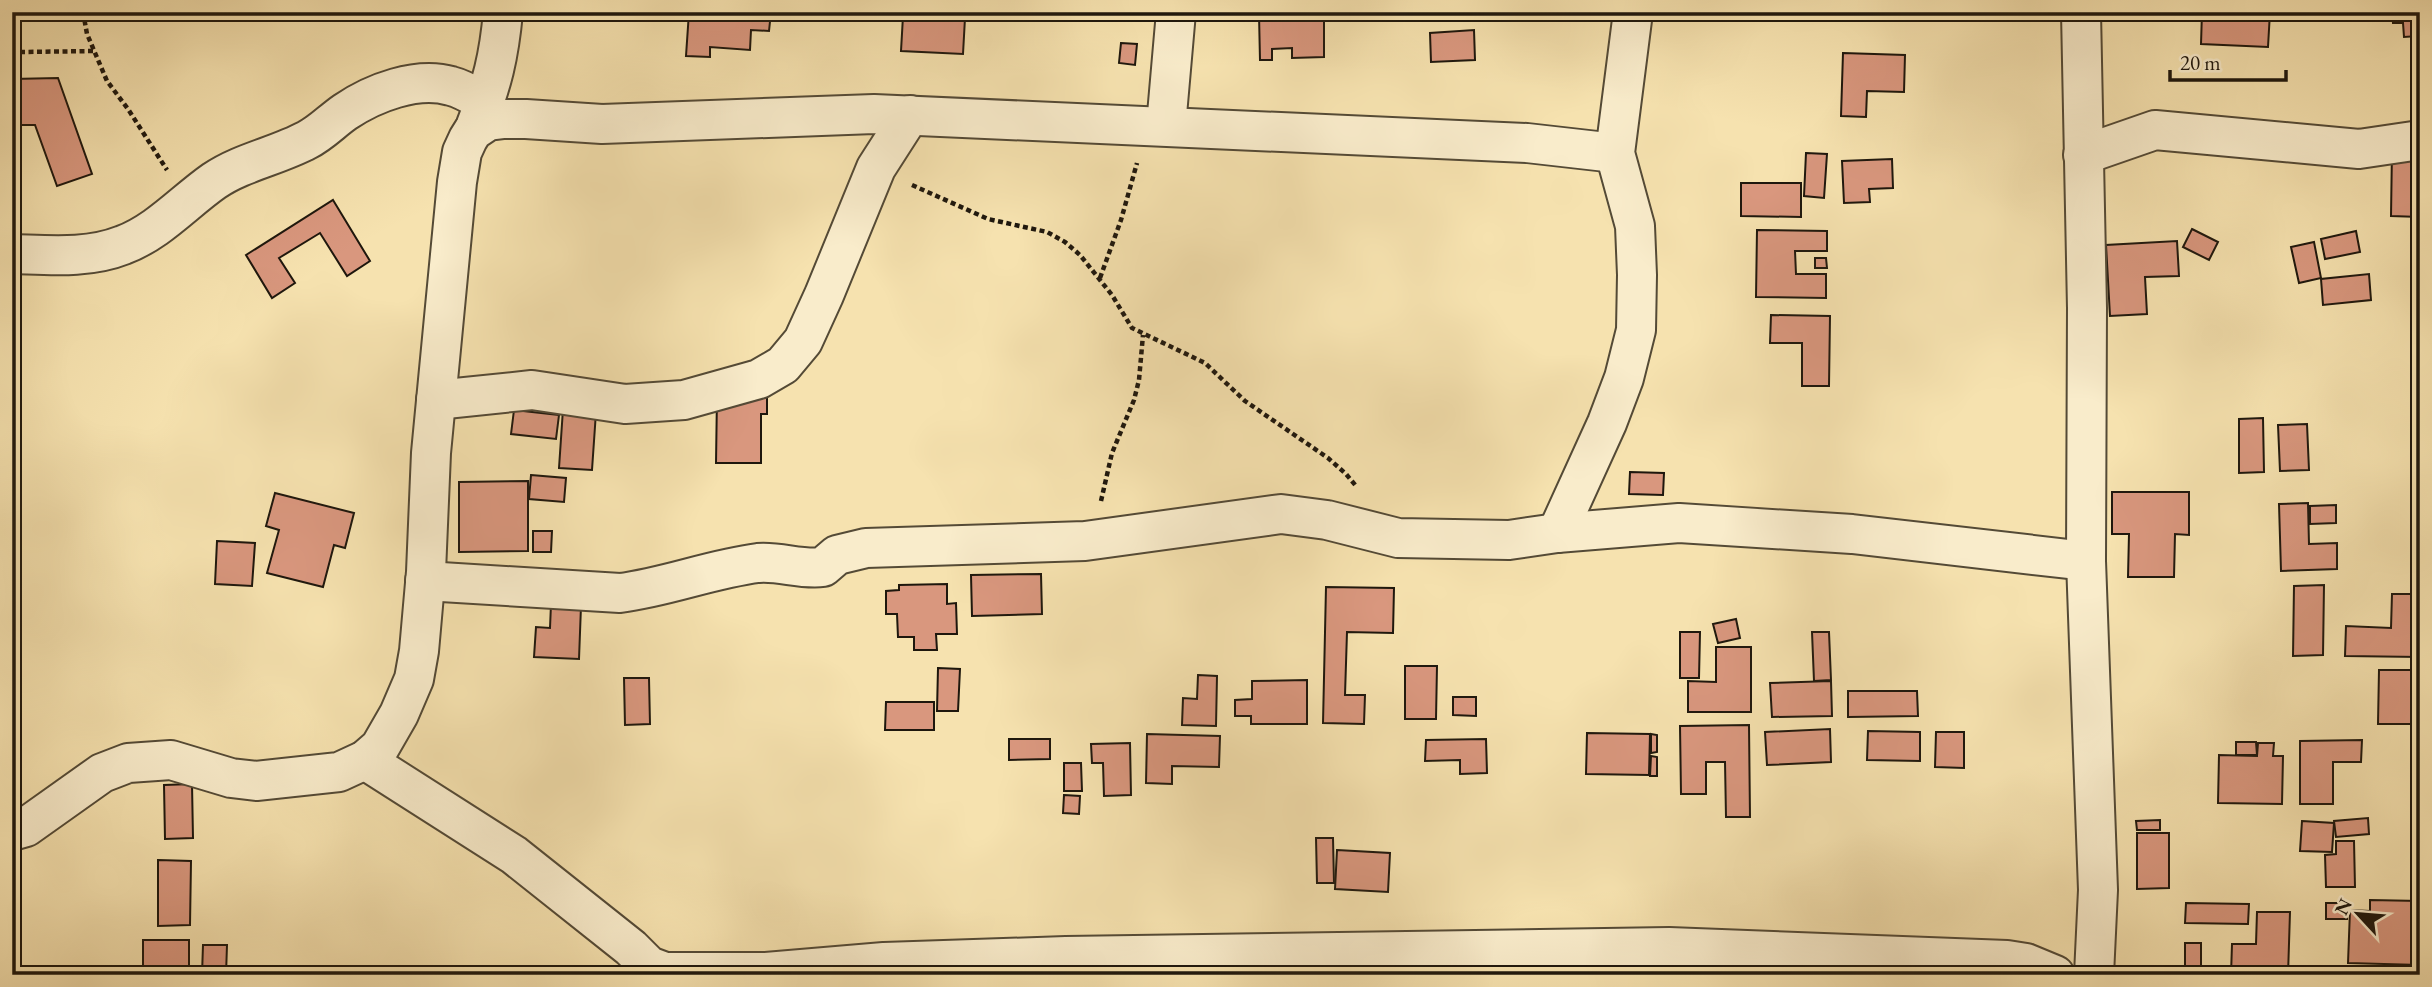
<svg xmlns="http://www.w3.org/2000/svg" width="2432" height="987" viewBox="0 0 2432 987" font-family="'EB Garamond',serif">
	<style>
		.building { fill: #d9977e; stroke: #1e170d; stroke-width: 2 }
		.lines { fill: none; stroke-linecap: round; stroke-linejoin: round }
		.minor-casing { stroke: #544a36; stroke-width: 42 }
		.path { stroke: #1e170d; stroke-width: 4.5; stroke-dasharray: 5 3.5; stroke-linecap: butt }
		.minor { stroke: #f9eccb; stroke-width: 38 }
	</style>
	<rect width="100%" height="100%" fill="#f6e2af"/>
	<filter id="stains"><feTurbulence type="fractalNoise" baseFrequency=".00286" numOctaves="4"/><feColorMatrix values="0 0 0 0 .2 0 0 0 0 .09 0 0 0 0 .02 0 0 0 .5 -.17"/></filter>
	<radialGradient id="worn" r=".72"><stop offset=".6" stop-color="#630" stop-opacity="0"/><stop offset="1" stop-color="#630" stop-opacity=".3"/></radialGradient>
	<!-- building -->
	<g class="building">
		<path d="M689,12h82l-2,19 -18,-1 -1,20 -40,-3v10l-24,-1z"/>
		<path d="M2202,12h68l-2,35 -67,-3z"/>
		<path d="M2392,12h28v36h-2v-12l-14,1 -1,-14h-10z"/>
		<path d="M1259,14h65v43l-32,1v-10l-20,1v11h-12z"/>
		<path d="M903,16l62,2 -2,36 -62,-3z"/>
		<path d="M1474,30l1,30 -44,2 -1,-29z"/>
		<path d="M1121,43l16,1 -2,21 -16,-2z"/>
		<path d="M1843,53l62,2 -1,37 -37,-1 -1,26 -25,-1z"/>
		<path d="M58,78l34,96 -35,12 -22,-61h-23v-46z"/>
		<path d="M2392,149l28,1v67l-29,-1z"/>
		<path d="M1806,153l21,1 -3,44 -20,-2z"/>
		<path d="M1892,159l1,29 -24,1 1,13 -26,1 -2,-42z"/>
		<path d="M1741,183h60v34l-60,-1z"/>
		<path d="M333,200l37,61 -23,15 -27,-43 -41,25 16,25 -23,15 -26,-43z"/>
		<path d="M2192,229l26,13 -9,18 -26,-13z"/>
		<path d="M1757,230l70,1v20h-32l1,23h30v24l-70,-1z"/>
		<path d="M2356,231l4,21 -35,7 -4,-20z"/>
		<path d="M2177,241l2,35 -34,1 2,37 -37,2 -4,-71z"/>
		<path d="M2314,242l7,36 -22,5 -8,-36z"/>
		<path d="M1815,258h11l1,10h-12z"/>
		<path d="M2369,274l2,26 -48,5 -2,-26z"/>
		<path d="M1771,315l59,1 -1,70h-27v-43h-32z"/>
		<path d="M717,395h50v19h-6v49h-45z"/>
		<path d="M563,409l33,3 -4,58 -33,-2z"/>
		<path d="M514,410l45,5 -3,24 -45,-5z"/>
		<path d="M2263,418l1,54 -25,1v-54z"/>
		<path d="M2307,424l2,46 -29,1 -2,-46z"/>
		<path d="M1630,472l34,1 -1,22 -34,-1z"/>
		<path d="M531,475l35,3 -2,24 -35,-3z"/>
		<path d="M528,481v70l-69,1v-70z"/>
		<path d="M2112,492h77v43l-14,-1 -1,43h-46l1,-43h-17z"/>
		<path d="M275,493l79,20 -9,35 -11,-3 -11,42 -56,-14 12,-43 -13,-4z"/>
		<path d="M2308,503l1,41 28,-1v26l-56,2 -2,-67z"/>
		<path d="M2336,505v18l-26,1v-18z"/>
		<path d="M533,531h19l-1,21h-18z"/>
		<path d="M217,541l38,2 -3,43 -37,-2z"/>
		<path d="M1041,574l1,40 -70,2 -1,-41z"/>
		<path d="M947,584v20l9,-1 1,31h-21l1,16h-23v-13h-16l-1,-23h-11v-23l13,-1v-5z"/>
		<path d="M2324,585l-1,70 -30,1 1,-70z"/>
		<path d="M1326,587l68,1 -1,45 -46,-1 -2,63h20l-1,29 -41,-1z"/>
		<path d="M2392,594h28v63l-75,-1 1,-30 45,2z"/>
		<path d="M551,604l30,2 -2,53 -45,-2 2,-30 14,1z"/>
		<path d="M1736,619l4,19 -22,5 -5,-19z"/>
		<path d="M1680,632h20l-1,46h-19z"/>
		<path d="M1812,632h17l2,48 -17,1z"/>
		<path d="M1716,647h35v65h-63v-31l28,1z"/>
		<path d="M1405,666h32l-1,53h-31z"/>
		<path d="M938,668l22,1 -2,42h-21z"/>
		<path d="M2379,670h41l-1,54h-41z"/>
		<path d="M1198,675l19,1 -1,50 -34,-1 1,-27 14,1z"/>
		<path d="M624,678h25l1,46 -25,1z"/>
		<path d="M1307,680v44h-56v-8h-16v-16l17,-1v-18z"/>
		<path d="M1831,681l1,35 -60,1 -2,-34z"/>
		<path d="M1848,691h69l1,25 -70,1z"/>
		<path d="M1453,697h23v19l-23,-1z"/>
		<path d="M886,702h48v28h-49z"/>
		<path d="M1749,725l1,92h-24l-1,-55h-19v32h-25l-1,-68z"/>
		<path d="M1830,729l1,33 -64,3 -2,-33z"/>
		<path d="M1868,731l52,1v29l-53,-1z"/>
		<path d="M1936,732h28v36l-29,-1z"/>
		<path d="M1587,733l63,1 -1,41 -63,-1z"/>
		<path d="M1147,734l73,2 -1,31 -47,-1v18l-26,-1z"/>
		<path d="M1651,734l6,1v17l-6,1z"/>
		<path d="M1009,739h41v20l-41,1z"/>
		<path d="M1486,739l1,34 -27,1v-14l-35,1 1,-21z"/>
		<path d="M2362,740l-1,22h-28v42h-33v-63z"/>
		<path d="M2236,742h20l1,13h-21z"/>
		<path d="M1130,743l1,52 -27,1 -1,-33h-11l-1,-19z"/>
		<path d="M2258,743h16l-1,13h10l-1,48 -64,-1 1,-48 38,1z"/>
		<path d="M1651,756l6,1v19h-7z"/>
		<path d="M1064,763h17l1,28h-18z"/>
		<path d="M192,784l1,54 -28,1 -1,-54z"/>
		<path d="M1064,795l16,1 -1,18 -16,-1z"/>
		<path d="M2368,818l1,16 -33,3 -2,-16z"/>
		<path d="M2160,820v10h-23l-1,-9z"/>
		<path d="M2302,821l32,2 -2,29 -32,-1z"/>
		<path d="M2137,833h32v55l-32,1z"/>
		<path d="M1316,838h17l1,45h-17z"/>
		<path d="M2336,841h18l1,46h-29l-1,-32 11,-1z"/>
		<path d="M1337,850l53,3 -2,39 -53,-3z"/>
		<path d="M158,860l33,1 -1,64 -32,1z"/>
		<path d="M2370,900l50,1v64l-72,-2 2,-53 20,1z"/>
		<path d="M2186,903l63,1 -1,20 -63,-1z"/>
		<rect x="2326" y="903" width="21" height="16"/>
		<path d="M2257,912h33l-2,63h-57l1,-31h24z"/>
		<path d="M143,940h46v35h-31v-6l-15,1z"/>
		<path d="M2185,943h16v25l-16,-1z"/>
		<path d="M203,945h24l-1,30h-24z"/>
	</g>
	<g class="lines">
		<defs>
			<g id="minor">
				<path d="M2081,12l6,296 -1,253 12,329 -4,85"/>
				<path d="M476,125c16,-41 23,-68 27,-113"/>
				<path d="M1166,126l10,-114"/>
				<path d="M2083,155l72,-25 204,19 61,-9"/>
				<path d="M12,254c37,1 76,5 111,-9 35,-13 61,-43 91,-64 28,-19 63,-25 93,-41 14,-7 25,-19 38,-28 28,-19 72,-36 106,-26 12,3 23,10 34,16"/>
				<path d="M436,400l96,-10 93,14 59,-4 75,-21 24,-14 20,-24 21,-46 52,-127 34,-53"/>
				<path d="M1557,533l50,-110 17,-45 12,-48 1,-55 -2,-49 -20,-73 18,-141"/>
				<path d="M425,581l195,12c47,-6 91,-24 138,-30 22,-2 43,7 65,4l14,-12 29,-7 219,-7 196,-27 46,6 71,18 111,2 48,-7 122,-10 173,11 234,27"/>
				<path d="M365,760l149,95 117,93 18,18 16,6h101l118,-10 182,-6 603,-9 338,13 19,3 29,12"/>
				<path d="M12,831l14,-4 76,-54 26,-10 43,-3 60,18 25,3 83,-9 26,-12 15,-13 19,-33 15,-35 5,-28 7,-79 5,-119 26,-271 5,-30 6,-13 5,-8 15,-10 16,-2h22l76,5 272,-10 653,29 88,10"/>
			</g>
		</defs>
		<!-- minor casing -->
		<use href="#minor" class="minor-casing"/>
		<!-- path -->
		<g class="path">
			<path d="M83,12l4,22 20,47 21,28 39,61"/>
			<path d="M12,49l9,3 75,-1"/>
			<path d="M912,185l76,34 59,13 18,10 15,13 32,40 20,33 73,35 40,38 83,57 18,16 10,12"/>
			<path d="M1100,278l21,-58 16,-57"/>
			<path d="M1101,501l11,-48 22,-53 5,-20 4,-45"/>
		</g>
		<!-- minor -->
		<use href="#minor" class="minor"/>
	</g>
	<!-- margin -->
	<rect width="2432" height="987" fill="none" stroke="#f6e2af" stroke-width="42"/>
	<rect x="14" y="14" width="2404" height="959" fill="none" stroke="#1e170d" stroke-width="3.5"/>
	<rect x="21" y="21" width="2390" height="945" fill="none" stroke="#1e170d" stroke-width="2"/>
	<!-- north arrow -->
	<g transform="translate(2358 914) rotate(296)" stroke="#f9eccb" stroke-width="5" paint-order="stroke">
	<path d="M0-5L12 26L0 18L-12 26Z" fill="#1e170d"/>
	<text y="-10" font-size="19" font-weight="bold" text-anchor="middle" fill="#1e170d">N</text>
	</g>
	<!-- scale -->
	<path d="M2170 70v10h116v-10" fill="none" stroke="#1e170d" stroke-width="3.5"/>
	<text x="2180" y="70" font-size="21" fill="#1e170d" stroke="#f9eccb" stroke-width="5" paint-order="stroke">20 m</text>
	<rect width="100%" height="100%" filter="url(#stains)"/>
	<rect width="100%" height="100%" fill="url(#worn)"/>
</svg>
